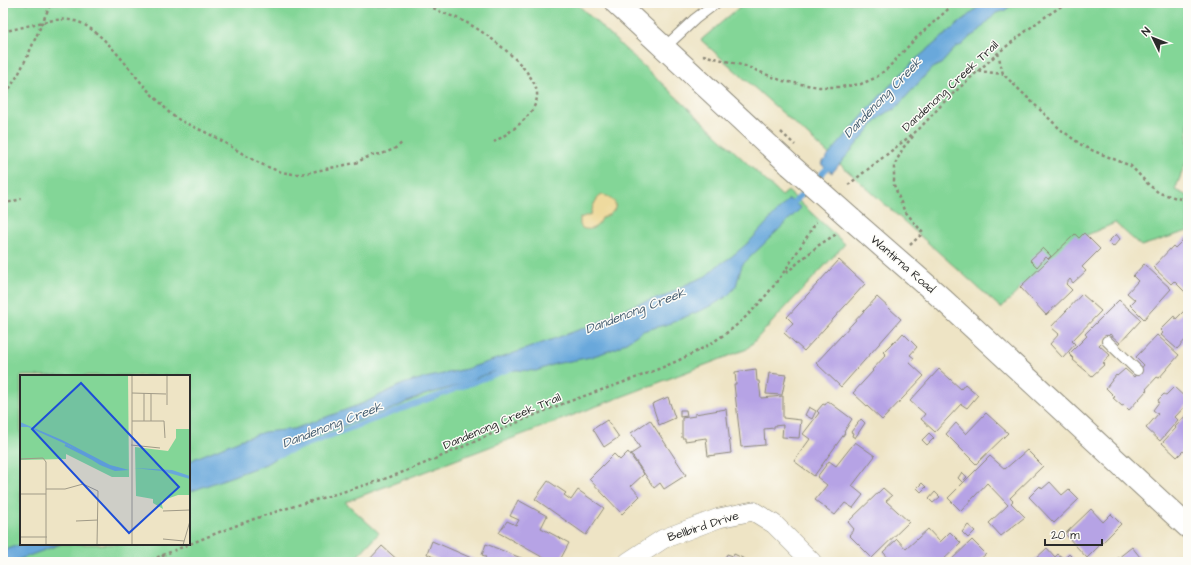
<svg xmlns="http://www.w3.org/2000/svg" width="1191" height="565" viewBox="0 0 1191 565" font-family="'Architects Daughter',sans-serif">
	<style>
		.green { fill: #83d697; stroke: #578061; fill-rule: evenodd }
		.sand { fill: #eeda9e; stroke: #8c8264 }
		.water { fill: #69a8db; stroke: #4a6a83 }
		.lines { fill: none; stroke-linecap: round; stroke-linejoin: round }
		.stream { stroke: #69a8db; stroke-width: 5.5 }
		.building { fill: #b6a3e5 }
		.lane-casing { stroke: #8c8878; stroke-width: 12 }
		.street-casing { stroke: #8c8878; stroke-width: 20 }
		.primary-casing { stroke: #8c8878; stroke-width: 24 }
		.path { stroke: #8c8878; stroke-width: 2.5; stroke-dasharray: 3 3; stroke-linecap: butt }
		.lane { stroke: #fff; stroke-width: 10 }
		.street { stroke: #fff; stroke-width: 19 }
		.primary { stroke: #fff; stroke-width: 22 }
		.primary-bridge-casing { stroke: #8c8878; stroke-width: 24; stroke-linecap: butt }
		.path-bridge { stroke: #8c8878; stroke-width: 2.5; stroke-dasharray: 3 3; stroke-linecap: butt }
		.primary-bridge { stroke: #fff; stroke-width: 22 }
		.labels { text-anchor: middle; stroke-width: 3; stroke-linejoin: round; paint-order: stroke }
		.street-label { font-size: 12px; fill: #2b2b2b; stroke: #fdfcf7 }
		.water-label { font-size: 13px; font-style: italic; fill: #445d71; stroke: #fdfcf7 }
		.inset-river { fill: none; stroke: #69a8db; stroke-width: 2 }
		.inset-road { fill: none; stroke: #a09a87; stroke-width: 1 }
		.view { fill: #1d4ed8; fill-opacity: 0.15; stroke: #1d4ed8; stroke-width: 2 }
		.inset-edge { fill: none; stroke: #2b2b2b; stroke-width: 2 }
	</style>
	<rect width="100%" height="100%" fill="#fdfcf7"/>
	<filter id="ink" filterUnits="userSpaceOnUse"><feTurbulence type="fractalNoise" baseFrequency=".025" numOctaves="2"/><feDisplacementMap in="SourceGraphic" scale="8" xChannelSelector="R" yChannelSelector="G"/><feConvolveMatrix kernelMatrix="1 2 1 2 8 2 1 2 1" color-interpolation-filters="sRGB"/></filter>
	<filter id="wash" filterUnits="userSpaceOnUse"><feTurbulence type="fractalNoise" baseFrequency=".012" numOctaves="4" result="noise"/><feDisplacementMap in="SourceGraphic" scale="16" xChannelSelector="R" yChannelSelector="G"/><feGaussianBlur stdDeviation="0.9" result="paint"/><feColorMatrix in="noise" values="0 0 0 0 0 0 0 0 0 0 0 0 0 0 0 0 0 1.4 0 .05"/><feComposite in="paint" operator="in"/></filter>
	<g filter="url(#wash)">
		<rect width="100%" height="100%" fill="#eee4c5"/>
		<!-- green -->
		<g class="green">
			<path d="M3,3h573l206,193 6,-5 57,53 -98,105 -402,153 34,31 -27,29h-349zM21,376h168v168h-168z"/>
			<path d="M744,3h444v154l-13,33 13,6v35l-47,15 -26,-23 -49,21 -65,64 -300,-268z"/>
		</g>
		<!-- sand -->
		<path class="sand" d="M602,195c10,1 19,10 9,18 -3,3 -6,3 -9,5 -3,8 -11,14 -20,10l-2,-3v-7l11,-4c2,-8 4,-15 11,-19z"/>
		<!-- water -->
		<g class="water">
			<path d="M983,3h31l-10,8 -8,2 -20,21 -6,3 -8,8 -6,2 -15,17 -9,4 -37,41 -11,5 -10,10 -42,49 -11,-9 58,-67 36,-37z"/>
			<path d="M789,199l12,9 -59,57 -6,21 -4,5 -6,6 -15,9 -40,17 -28,8 -26,17 -26,9 -36,7 -19,7 -19,-1 -24,2 -12,4 -17,8 -40,11 -37,16 -81,28 -40,25 -77,28v-30l7,-4 44,-18 24,-8 30,-3 70,-26 39,-19 13,-4 50,-11 43,-14 86,-31 42,-20 28,-8 22,-12 19,-8 11,-10 14,-9 18,-15z"/>
			<path d="M21,544h40l-49,18h-9v-11z"/>
		</g>
		<g class="lines">
			<!-- stream -->
			<g class="stream">
				<path d="M815,181l16,-17"/>
				<path d="M789,208l20,-21"/>
				<path d="M276,456l236,-88"/>
			</g>
		</g>
		<g id="blocks">
			<!-- building -->
			<g class="building">
				<path d="M1084,233l16,16 -18,18 4,4 -13,12 -3,-4 -4,5 6,6 -26,25 -26,-28 55,-53 4,4z"/>
				<path d="M1116,234l4,5 -7,8 -5,-5z"/>
				<path d="M1188,235v60l-14,-14 -3,3 -18,-17 20,-21 2,2z"/>
				<path d="M1043,248l8,8 -3,3 -2,-2 -9,10 -7,-7z"/>
				<path d="M839,260l26,24 -61,67 -20,-18 9,-10 -6,-6z"/>
				<path d="M1144,264l27,25 -27,30 -14,-14 5,-5 -8,-7 11,-12 -5,-5z"/>
				<path d="M1082,294l19,17 -29,30 3,3 -12,14 -13,-14 9,-10 -8,-7z"/>
				<path d="M877,297l24,22 -60,68 -25,-24z"/>
				<path d="M1119,300l22,20 -21,23 -10,-9 -11,11 11,10 -7,8 2,1 -13,12 -19,-16 1,-1 -5,-5 18,-18 -2,-2z"/>
				<path d="M1188,307v30l-11,12 -16,-14 2,-2 -3,-3 14,-14 2,3z"/>
				<path d="M903,333l14,14 -7,8 4,3 -4,5 14,13 -42,44 -29,-27 20,-22 -1,-1 14,-15 -3,-3 11,-11 1,1z"/>
				<path d="M1157,335l22,20 -20,23 -2,-1 -11,12 1,1 -18,20 -5,-5 -2,1 -9,-8 2,-1 -9,-9 10,-13 1,1 8,-7 9,8 10,-12 -8,-8z"/>
				<path d="M756,369l1,12h2l2,17 22,-2v22l18,2 -2,18 -17,-1 1,-12 -9,1v2l-10,1 1,16 -24,2 -7,-63h2l-1,-12z"/>
				<path d="M939,369l22,20 4,-5 13,11 -11,13 -6,-4 -26,28 -14,-13 4,-5 -15,-13z"/>
				<path d="M769,373l17,2 -4,20 -16,-1z"/>
				<path d="M1174,387l14,13v3l-13,14 3,3 -18,21 -14,-13 12,-14 -5,-4 6,-8 -1,-2 6,-6 2,1z"/>
				<path d="M668,397l7,21 -16,7 -7,-21z"/>
				<path d="M828,401l24,18 -8,13 1,1 -31,43 -20,-15 16,-22 -7,-5 16,-21 -2,-2 6,-7 2,1z"/>
				<path d="M809,407l7,4 -4,8 -7,-4z"/>
				<path d="M726,409l5,44 -23,3 -2,-18 -21,3v-3h-3v-20l13,-2v-2z"/>
				<path d="M680,410h6l1,6 -7,1z"/>
				<path d="M986,413l22,20 -32,31 -30,-30 10,-11 10,11z"/>
				<path d="M1188,413v42l-5,-4 -6,6 -15,-14 14,-15 -1,-1z"/>
				<path d="M861,419l4,4 -10,15 -3,-2 1,-3 -2,-1z"/>
				<path d="M607,420l12,17 -15,10 -11,-18z"/>
				<path d="M650,420l36,55 -22,14 -4,-6 -6,5 -23,-34 9,-6 -9,-15z"/>
				<path d="M929,433l5,5 -7,7 -5,-5z"/>
				<path d="M855,442l20,14 -23,30 11,9 -10,13 -8,-5 -10,12 -20,-15 12,-15 -10,-8 12,-16 7,5z"/>
				<path d="M1027,450l16,16 -33,32 3,3 -2,2 14,14 -24,19 -12,-13 19,-18 -21,-22 -26,28 -13,-13 42,-42 15,13z"/>
				<path d="M628,452l16,22 -13,12 9,10 -18,18 -33,-35 25,-25 6,6z"/>
				<path d="M962,472l5,5 -5,5 -4,-4z"/>
				<path d="M548,481l18,12 -2,2 7,5 7,-10 26,18 -18,27 -51,-36z"/>
				<path d="M1050,482l12,13 7,-6 10,10 -25,24 -25,-26 11,-11 2,3z"/>
				<path d="M922,483l4,4 -5,5 -4,-4z"/>
				<path d="M883,488l9,8 -6,5 23,21 -37,36 -23,-23 5,-6 -6,-7z"/>
				<path d="M935,492l5,5 -7,6 -4,-4z"/>
				<path d="M518,500l29,16 -6,12 28,15 -10,19h-8l-52,-29 8,-12 9,4 3,-5 -9,-4z"/>
				<path d="M1091,509l12,13 8,-8 10,10 -34,34 -22,-24z"/>
				<path d="M968,525l7,6 -7,7 -6,-6z"/>
				<path d="M928,529l12,13 10,-10 11,11 -20,19h-44l-1,-1 -4,1 -9,-10 14,-13 9,10z"/>
				<path d="M972,540l14,14 -9,8h-28z"/>
				<path d="M432,541l44,19 -1,2h-31l-17,-8z"/>
				<path d="M486,544l45,18h-45l-1,-6 -3,-1z"/>
				<path d="M382,546l18,16h-33z"/>
				<path d="M1132,547l12,15h-31z"/>
				<path d="M1047,548l8,9 3,-3 6,5 5,-5 8,8h-45z"/>
				<path d="M727,554l6,2 1,-2 15,7 1,-1 5,2h-32z"/>
			</g>
		</g>
	</g>
	<g filter="url(#ink)">
		<use href="#blocks" fill-opacity="0" stroke="#8c8878" stroke-width="1"/>
		<g class="lines">
			<defs>
				<g id="lane">
					<path d="M664,48l31,-29 21,-16"/>
					<path d="M1107,341l30,29"/>
				</g>
				<path id="street" d="M628,562l35,-23 56,-21 34,-7 21,13 38,38"/>
				<g id="primary">
					<path d="M616,3l174,162"/>
					<path d="M851,219l87,76 250,232"/>
				</g>
			</defs>
			<!-- lane casing -->
			<use href="#lane" class="lane-casing"/>
			<!-- street casing -->
			<use href="#street" class="street-casing"/>
			<!-- primary casing -->
			<use href="#primary" class="primary-casing"/>
			<!-- path -->
			<g class="path">
				<path d="M416,3c8,0 18,5 25,9 10,4 20,7 28,12 19,10 71,49 68,73 -2,19 -28,36 -43,45"/>
				<path d="M3,31c22,-2 49,-16 72,-10 26,7 52,46 70,66 5,6 11,12 17,17 3,4 6,8 10,11 12,9 28,14 41,21 26,14 58,40 88,38l54,-11 17,-8 10,-1 12,-5 8,-6"/>
				<path d="M998,53l5,21 57,55 20,15 9,5 42,17 17,18 11,9 29,8"/>
				<path d="M703,55l42,11 38,15 36,6h21l21,-3 14,-6 12,-9 29,-31 39,-35"/>
				<path d="M978,71l25,3"/>
				<path d="M3,99l15,-24 10,-20 23,-52"/>
				<path d="M848,185l71,-56 27,-29 52,-47 41,-32 27,-18"/>
				<path d="M3,204l18,-5"/>
				<path d="M910,245l13,-12 -19,-23 -10,-25v-19l9,-18 12,-14"/>
				<path d="M786,273l33,-28 19,-12"/>
				<path d="M162,555l6,7"/>
				<path d="M146,562c42,-17 85,-36 129,-50 38,-12 77,-22 115,-35 57,-21 111,-49 167,-71 57,-22 128,-40 176,-78 37,-30 58,-66 83,-106"/>
			</g>
			<!-- lane -->
			<use href="#lane" class="lane"/>
			<!-- street -->
			<use href="#street" class="street"/>
			<!-- primary -->
			<use href="#primary" class="primary"/>
			<defs>
				<path id="primary-bridge" d="M790,165l61,54"/>
			</defs>
			<!-- primary-bridge casing -->
			<use href="#primary-bridge" class="primary-bridge-casing"/>
			<!-- path-bridge -->
			<path class="path-bridge" d="M781,132l14,13"/>
			<!-- primary-bridge -->
			<use href="#primary-bridge" class="primary-bridge"/>
		</g>
	</g>
	<g class="labels">
		<!-- street labels -->
		<g class="street-label">
			<text transform="translate(950 86) rotate(-43)" y="4">Dandenong Creek Trail</text>
			<text transform="translate(903 264) rotate(41)" y="4">Wantirna Road</text>
			<text transform="translate(502 421) rotate(-23)" y="4">Dandenong Creek Trail</text>
			<text transform="translate(703 526) rotate(-18)" y="4">Bellbird Drive</text>
		</g>
		<!-- water labels -->
		<g class="water-label">
			<text transform="translate(882 97) rotate(-46)" y="5">Dandenong Creek</text>
			<text transform="translate(635 310) rotate(-21)" y="5">Dandenong Creek</text>
			<text transform="translate(332 424) rotate(-21)" y="5">Dandenong Creek</text>
		</g>
	</g>
	<!-- overview -->
	<g transform="translate(20 375)">
		<rect width="170" height="170" fill="#eee4c5"/>
		<path d="M0,0h108l1,102h-17l-46,-23v5l-46,1zM156,54h14v63l-1,3h-11l-17,6 2,8 -10,-6v-4l-17,-3 -1,-49 33,4 8,-13z" fill="#83d697"/>
		<path d="M0,47l42,18 48,25 19,5 -14,1 -15,-6 -30,-19 -42,-19h-8zM114,93l38,2 18,6v3l-28,-8z" fill="#69a8db"/>
		<path class="inset-river" d="M45,70l26,13"/>
		<path class="inset-road" d="M112,0v170M112,18l34,1M124,18v28M147,30v-30M112,46h32l1,17M131,46v-27M111,70l29,3M0,84l23,-1 3,4v83M26,114h19l18,-5 15,7 -1,54M0,119h26M143,136l27,-1M56,146l22,-1M0,162h27M143,164l21,2M163,170l7,-24"/>
		<path class="view" d="M61,8l98,104 -50,46 -97,-104z"/>
		<rect width="170" height="170" class="inset-edge"/>
	</g>
	<!-- margin -->
	<rect width="1191" height="565" fill="none" stroke="#fdfcf7" stroke-width="16"/>
	<!-- north arrow -->
	<g transform="translate(1153 38) rotate(313)" stroke="#fdfcf7" stroke-width="3" paint-order="stroke">
	<path d="M0-3L7 15L0 10L-7 15Z" fill="#2b2b2b"/>
	<text y="-6" font-size="11" font-weight="bold" text-anchor="middle" fill="#2b2b2b">N</text>
	</g>
	<!-- scale -->
	<path d="M1045 539v6h57v-6" fill="none" stroke="#2b2b2b" stroke-width="2"/>
	<text x="1051" y="539" font-size="12" fill="#2b2b2b" stroke="#fdfcf7" stroke-width="3" paint-order="stroke">20 m</text>
</svg>
